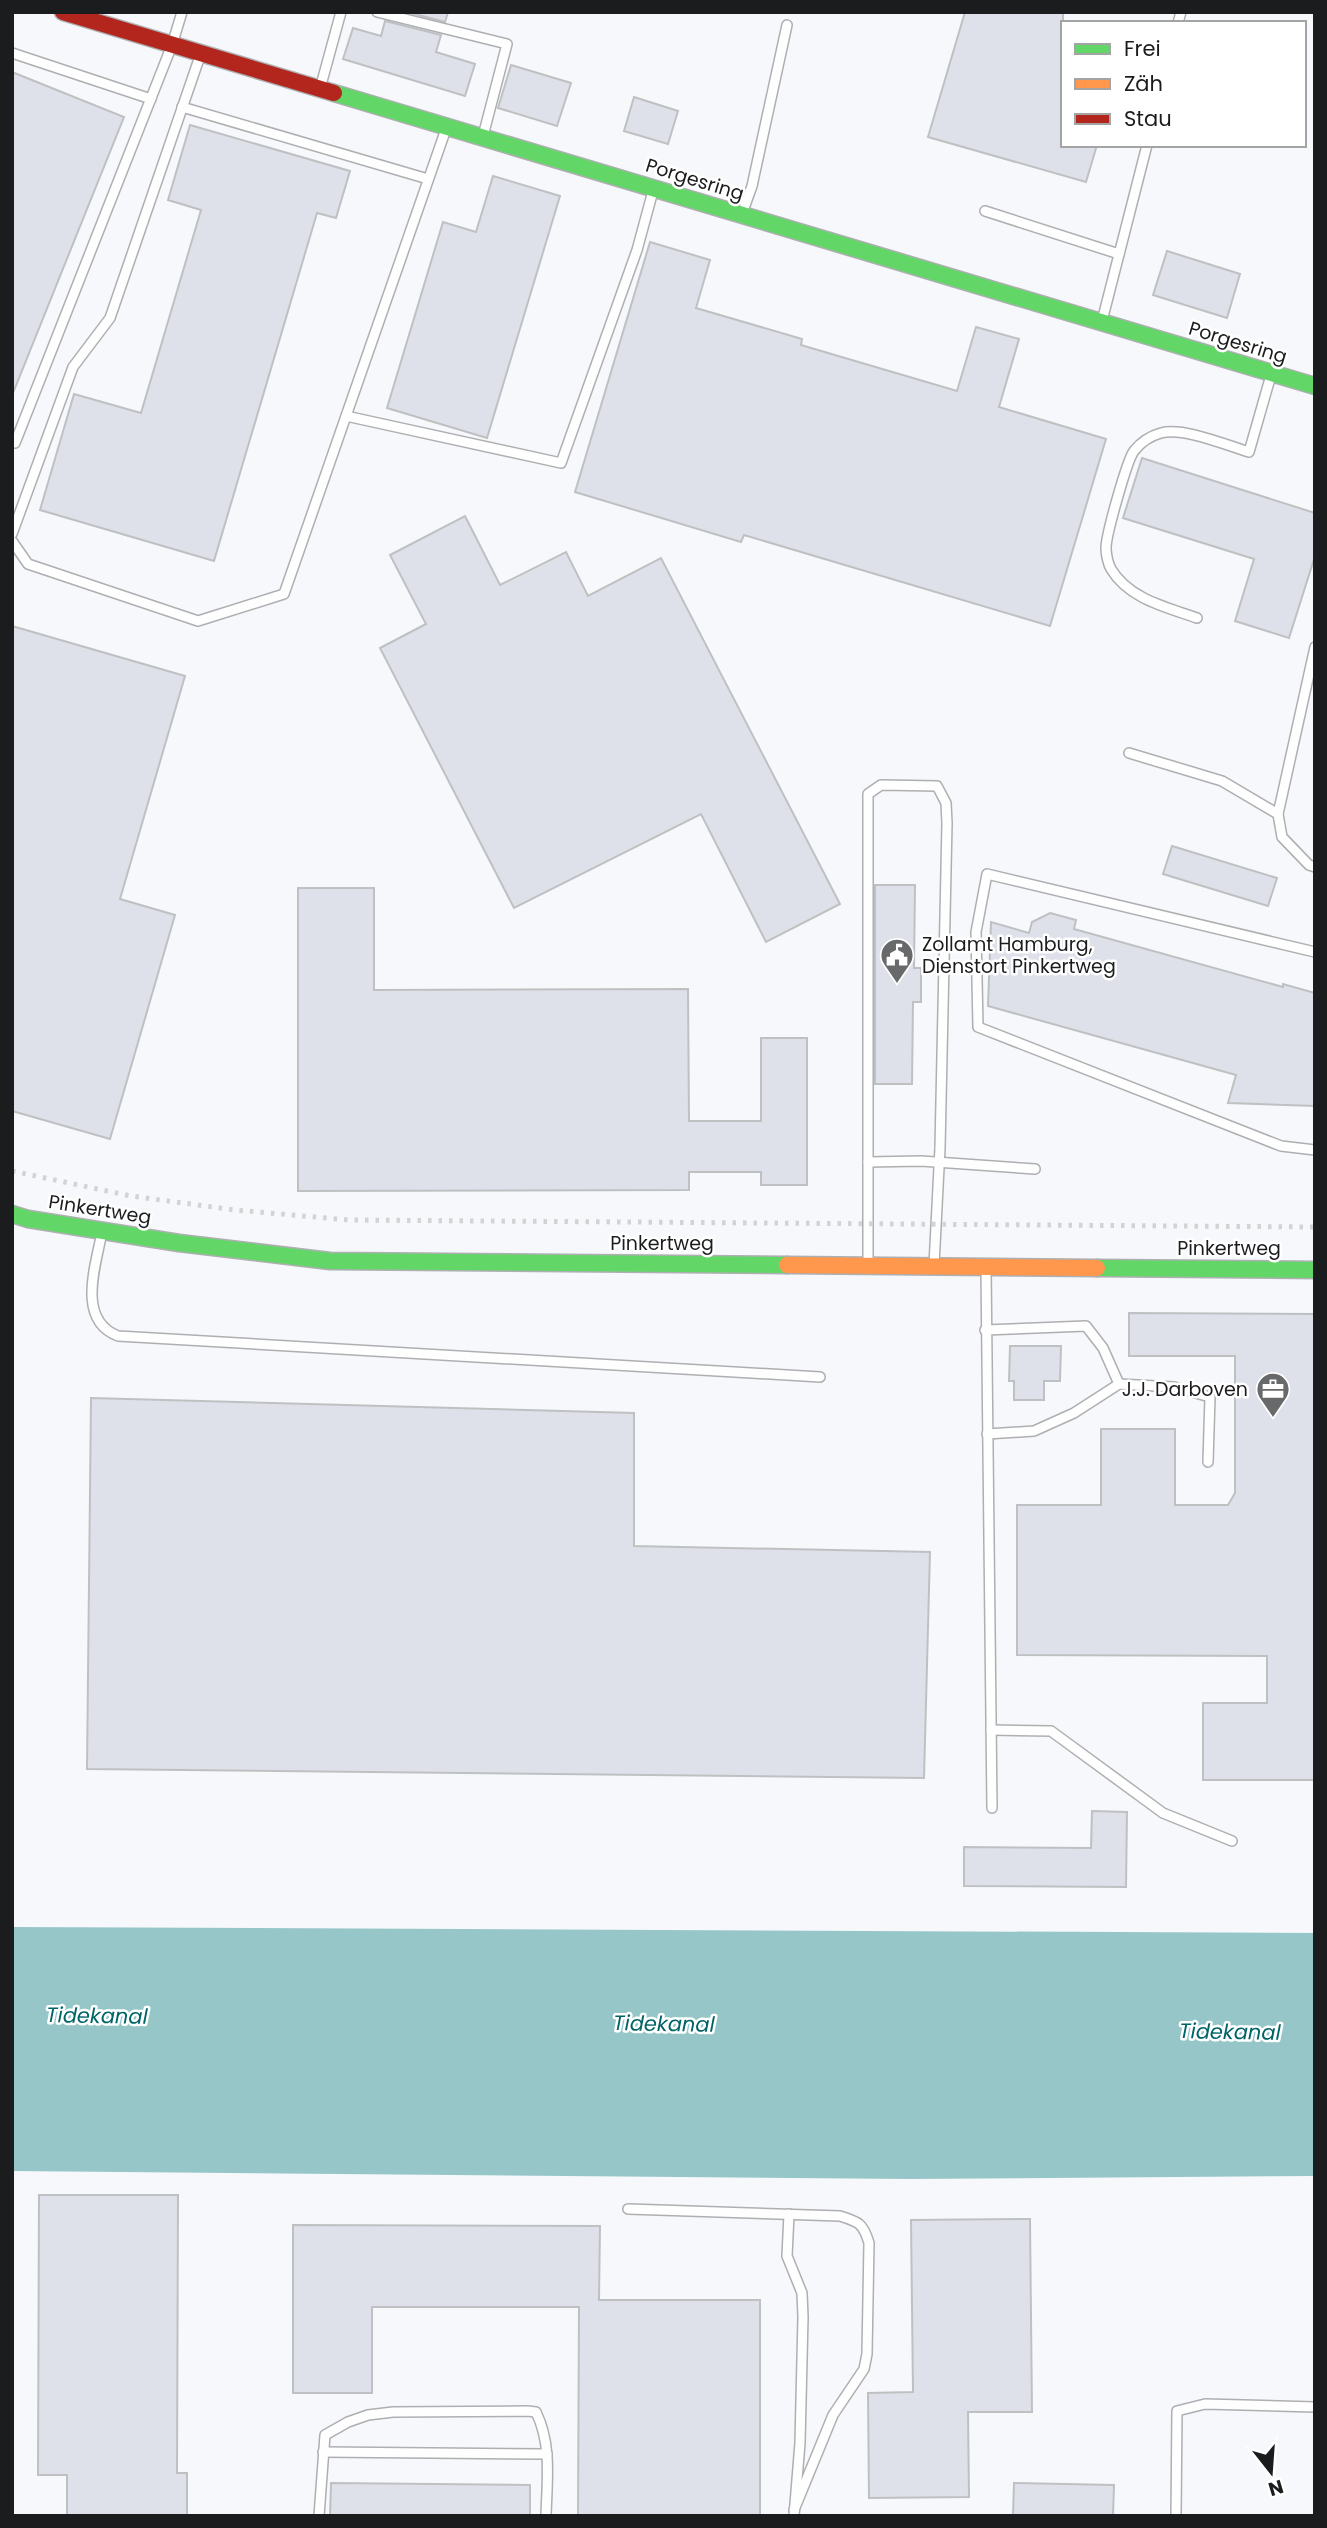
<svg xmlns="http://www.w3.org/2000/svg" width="1327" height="2528" viewBox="0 0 1327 2528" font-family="Poppins,sans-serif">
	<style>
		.water { fill: #97c6c8 }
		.building { fill: #dfe1ea; stroke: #bfc0c2; stroke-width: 2 }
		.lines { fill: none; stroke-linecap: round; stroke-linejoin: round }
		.lane-casing { stroke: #adafb1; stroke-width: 12 }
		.fast-casing { stroke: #adafb1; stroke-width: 19 }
		.slow-casing { stroke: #adafb1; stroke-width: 19 }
		.jam-casing { stroke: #adafb1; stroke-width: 19 }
		.lane { stroke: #fefefe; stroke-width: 9 }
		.fast { stroke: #63d668; stroke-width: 16 }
		.slow { stroke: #ff974d; stroke-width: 16 }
		.jam { stroke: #b3261e; stroke-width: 16 }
		.rail { stroke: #d2d3d3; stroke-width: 5; stroke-dasharray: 3.5 7; stroke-linecap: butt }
		.labels { text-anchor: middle; stroke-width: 5; stroke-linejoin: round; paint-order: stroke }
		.street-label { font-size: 19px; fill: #1b1c1d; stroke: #fff }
		.poi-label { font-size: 19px; fill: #1b1c1d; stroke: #fff; text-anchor: start }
		.water-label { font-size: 21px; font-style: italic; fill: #006467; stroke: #fff }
	</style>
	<rect width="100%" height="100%" fill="#f6f8fb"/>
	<!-- water -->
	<path class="water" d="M12,1927l1303,6v243l-405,3 -898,-8z"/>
	<!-- building -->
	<g class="building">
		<path d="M407,12h41l-3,10z"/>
		<path d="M965,12h98v133h34l-11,37 -158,-45z"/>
		<path d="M385,21l56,14 -5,17 39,12 -10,32 -122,-37 10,-31 28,8z"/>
		<path d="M511,65l60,18 -14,43 -59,-18z"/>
		<path d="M12,72l112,45 -111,276h-1z"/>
		<path d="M634,97l44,14 -10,33 -44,-13z"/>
		<path d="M190,125l160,46 -14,47 -19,-5 -103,348 -174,-51 34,-116 67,19 60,-203 -33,-10z"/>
		<path d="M493,176l67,20 -73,242 -100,-30 56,-186 33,10z"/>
		<path d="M650,242l60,18 -14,48 106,31 -1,6 156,46 19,-64 43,12 -20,68 107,32 -56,187 -306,-91 -3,7 -166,-50z"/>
		<path d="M1167,251l73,23 -13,44 -74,-23z"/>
		<path d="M1142,458l173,55v43l-26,82 -54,-17 19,-62 -131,-41z"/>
		<path d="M465,516l35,69 66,-33 22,44 73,-38 179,346 -74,38 -65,-128 -187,94 -134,-260 46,-24 -36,-69z"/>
		<path d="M12,626l173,50 -65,223 55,16 -65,224 -98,-28z"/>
		<path d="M1172,846l105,32 -9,28 -105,-32z"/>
		<path d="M875,885h40l-1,83h7v34h-8l-1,82h-37z"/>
		<path d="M298,888h76v102l314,-1 1,132h72v-83h46v147h-46v-13h-72v18l-391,1z"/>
		<path d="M1050,913l26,7 -2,9 209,58v-3l32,9v113l-87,-3 8,-28 -248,-69 3,-84 38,11 3,-11z"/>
		<path d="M1129,1313l186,1v466h-112v-77h64v-47l-250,-1v-150h84v-76h74v76h53l7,-12v-137h-106z"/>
		<path d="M1010,1346h51l-1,35h-16v19h-30v-19h-5z"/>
		<path d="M91,1398l543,15v133l296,6 -6,226 -837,-9z"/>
		<path d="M1092,1811l35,1 -1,75 -162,-1v-39l127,1z"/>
		<path d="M39,2195h139l-1,278h10v43h-120v-41h-29z"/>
		<path d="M1030,2219l2,193h-64l1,85 -100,1 -1,-105 45,-1 -2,-172z"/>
		<path d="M293,2225l307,1 -1,74h161v216h-182l1,-209h-207v86h-79z"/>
		<path d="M331,2483l199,2v31h-200z"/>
		<path d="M1014,2483l100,2 -1,31h-100z"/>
	</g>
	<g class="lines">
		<defs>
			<g id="lane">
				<path d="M377,12l130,32 -24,92"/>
				<path d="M1178,23l3,-11"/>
				<path d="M12,53l139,46"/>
				<path d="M321,85l20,-73"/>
				<path d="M182,107l246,72"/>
				<path d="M985,211l134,43"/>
				<path d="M742,214l10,-28 35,-161"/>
				<path d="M1102,321l45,-176"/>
				<path d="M346,416l215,47 76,-213 16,-59"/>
				<path d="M15,443l157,-398 10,-33"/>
				<path d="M12,534l61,-167 37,-49 90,-262"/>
				<path d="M12,541l16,23 170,57 86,-27 162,-465"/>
				<path d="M1197,618c-31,-11 -68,-19 -86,-49 -3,-5 -5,-15 -5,-21 0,-13 21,-88 28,-97 7,-9 16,-15 27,-18 22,-6 65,12 88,19l22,-77"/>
				<path d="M1315,647l-37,167 4,23 27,28 6,2"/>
				<path d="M1129,753l93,28 56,33"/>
				<path d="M1315,952l-328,-78 -11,58 2,95 303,119 34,4"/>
				<path d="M868,1162l53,-1 114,8"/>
				<path d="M102,1232c-6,33 -26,88 16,104l702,41"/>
				<path d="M868,1263v-469l13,-9 56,1 9,17 1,20 -7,325 -6,117"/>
				<path d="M986,1269l6,539"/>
				<path d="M985,1330l101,-4 17,22 16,36"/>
				<path d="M987,1434l47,-3 40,-18 45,-29 55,3 36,10 -2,65"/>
				<path d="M991,1730l60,1 112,82 69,28"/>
				<path d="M628,2209l212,7c19,6 23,7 29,27l-2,111 -3,15 -31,46 -39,95"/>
				<path d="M789,2214l-2,42 15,37 1,24 -3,126 -6,73"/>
				<path d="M323,2452l224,2"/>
				<path d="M319,2516l6,-81 23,-13 20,-7 25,-3 134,-1 9,1c16,33 11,68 10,104"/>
				<path d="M1176,2516l1,-105 28,-7 110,3"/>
			</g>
			<g id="fast">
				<path d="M334,93l981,293"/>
				<path d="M12,1214l16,5 151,24 151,18 457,4"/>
				<path d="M1097,1268l218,2"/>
			</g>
			<path id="slow" d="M787,1265l310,3"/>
			<path id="jam" d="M63,12l271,81"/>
		</defs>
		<!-- lane casing -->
		<use href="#lane" class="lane-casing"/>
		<!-- fast casing -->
		<use href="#fast" class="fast-casing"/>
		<!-- slow casing -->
		<use href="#slow" class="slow-casing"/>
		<!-- jam casing -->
		<use href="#jam" class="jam-casing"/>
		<!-- lane -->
		<use href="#lane" class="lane"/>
		<!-- fast -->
		<use href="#fast" class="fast"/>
		<!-- slow -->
		<use href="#slow" class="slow"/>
		<!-- jam -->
		<use href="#jam" class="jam"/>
		<!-- rail -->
		<path class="rail" d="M12,1171l119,25 104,14 114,10 966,7"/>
	</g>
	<!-- icons -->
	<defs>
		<symbol id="civic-pin" viewBox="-11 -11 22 30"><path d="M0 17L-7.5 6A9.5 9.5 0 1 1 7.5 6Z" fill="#68696b" stroke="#fff"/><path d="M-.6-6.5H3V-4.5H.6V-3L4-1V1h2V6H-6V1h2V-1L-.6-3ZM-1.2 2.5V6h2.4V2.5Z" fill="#fff"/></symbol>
		<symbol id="office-pin" viewBox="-11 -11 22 30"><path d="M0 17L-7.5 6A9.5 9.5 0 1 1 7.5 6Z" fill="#68696b" stroke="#fff"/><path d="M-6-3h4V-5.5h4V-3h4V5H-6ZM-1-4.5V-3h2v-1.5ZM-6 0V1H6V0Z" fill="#fff"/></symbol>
	</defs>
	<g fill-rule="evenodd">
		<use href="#civic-pin" x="878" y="936" width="38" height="52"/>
		<use href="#office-pin" x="1254" y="1370" width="38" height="52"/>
	</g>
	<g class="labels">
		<!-- street labels -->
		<g class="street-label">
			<text transform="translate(695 179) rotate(17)" y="7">Porgesring</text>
			<text transform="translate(1238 342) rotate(17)" y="7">Porgesring</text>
			<text transform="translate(100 1209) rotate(9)" y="7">Pinkertweg</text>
			<text x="662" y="1250">Pinkertweg</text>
			<text x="1229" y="1255">Pinkertweg</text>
		</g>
		<!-- poi labels -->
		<g class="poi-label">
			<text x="922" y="951">Zollamt Hamburg,<tspan x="922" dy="22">Dienstort Pinkertweg</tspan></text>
			<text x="1248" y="1396" text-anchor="end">J.J. Darboven</text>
		</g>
		<!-- water labels -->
		<g class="water-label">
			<text transform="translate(97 2016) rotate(1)" y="7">Tidekanal</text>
			<text transform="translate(664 2024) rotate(1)" y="7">Tidekanal</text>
			<text transform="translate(1230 2032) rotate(1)" y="7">Tidekanal</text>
		</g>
	</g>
	<!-- border -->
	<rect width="1327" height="2528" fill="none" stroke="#1b1c1d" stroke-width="28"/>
	<!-- legend -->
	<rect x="1061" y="21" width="245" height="126" fill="#ffffff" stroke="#a4a4a5" stroke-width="2"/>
	<rect x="1075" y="44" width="35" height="10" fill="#63d668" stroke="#a4a4a5" stroke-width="2"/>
	<text x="1124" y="56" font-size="21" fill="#1b1c1d">Frei</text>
	<rect x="1075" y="79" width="35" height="10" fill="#ff974d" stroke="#a4a4a5" stroke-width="2"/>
	<text x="1124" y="91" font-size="21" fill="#1b1c1d">Zäh</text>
	<rect x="1075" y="114" width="35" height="10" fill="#b3261e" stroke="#a4a4a5" stroke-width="2"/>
	<text x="1124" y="126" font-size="21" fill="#1b1c1d">Stau</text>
	<!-- north arrow -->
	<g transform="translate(1271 2472) rotate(163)" stroke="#ffffff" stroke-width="5" paint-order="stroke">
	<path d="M0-5L12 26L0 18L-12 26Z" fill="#1b1c1d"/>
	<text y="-10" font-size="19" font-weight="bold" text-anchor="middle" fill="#1b1c1d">N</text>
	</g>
</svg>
